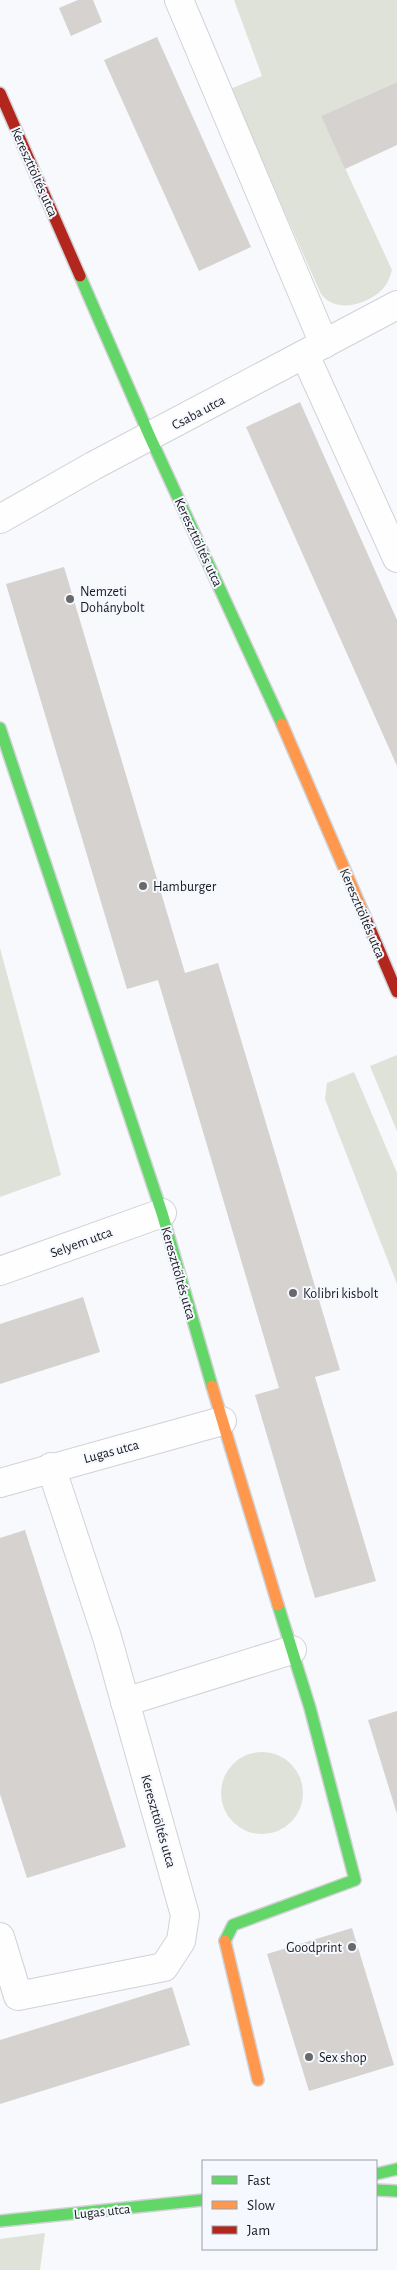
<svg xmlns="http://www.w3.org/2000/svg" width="397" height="2270" viewBox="0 0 397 2270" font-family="'Alegreya Sans',sans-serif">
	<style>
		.green { fill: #dfe2d9 }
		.building { fill: #d5d2cf }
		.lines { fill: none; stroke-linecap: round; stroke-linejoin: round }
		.street-casing { stroke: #d1d2d6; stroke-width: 30 }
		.fast-casing { stroke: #d1d2d6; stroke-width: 14 }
		.slow-casing { stroke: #d1d2d6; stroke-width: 14 }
		.jam-casing { stroke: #d1d2d6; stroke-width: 14 }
		.street { stroke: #fefeff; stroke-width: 28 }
		.fast { stroke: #63d668; stroke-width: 11 }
		.slow { stroke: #ff974d; stroke-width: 11 }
		.jam { stroke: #b3261e; stroke-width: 11 }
		.poi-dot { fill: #67696b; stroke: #f5f8ff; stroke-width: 2 }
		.labels { text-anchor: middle; stroke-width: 4; stroke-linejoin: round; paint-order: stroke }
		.street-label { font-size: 14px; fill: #191b1d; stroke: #f5f8ff }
		.poi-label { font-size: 14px; fill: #191b1d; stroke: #f5f8ff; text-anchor: start }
	</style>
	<rect width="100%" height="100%" fill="#f7f9fd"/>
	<!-- green -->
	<g class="green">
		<path d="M234,0h163v82l-76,34 71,154c-2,5 -3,11 -6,15 -14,19 -49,30 -65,9l-91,-205 32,-13z"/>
		<path d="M0,948l61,227 -61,22z"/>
		<path d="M397,1055v76l-27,-65z"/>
		<path d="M354,1072l43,101v111l-72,-185 2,-16z"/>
		<circle cx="262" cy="1793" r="41"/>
		<path d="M45,2233l-5,37h-40v-31z"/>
	</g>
	<!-- building -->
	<g class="building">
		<path d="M78,0h15l9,22 -31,14 -12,-28z"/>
		<path d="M157,37l94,210 -52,24 -95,-211z"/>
		<path d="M397,82v63l-52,24 -24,-53z"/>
		<path d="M300,402l97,218v146l-151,-339z"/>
		<path d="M64,567l121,406 33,-10 122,407 -25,7 61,204 -61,17 -60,-203 24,-7 -121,-408 -31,9 -121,-405z"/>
		<path d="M83,1297l17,55 -100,32v-60z"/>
		<path d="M25,1530l101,317 -99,31 -27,-84v-256z"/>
		<path d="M397,1711v103l-29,-94z"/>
		<path d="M352,1928l42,137 -85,26 -42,-137z"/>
		<path d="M172,1987l18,58 -190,59v-64z"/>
	</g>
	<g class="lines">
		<defs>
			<g id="street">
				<path d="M179,0l145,344"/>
				<path d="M305,355l92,203"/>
				<path d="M0,519l93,-53 304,-161"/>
				<path d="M0,1271l162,-58"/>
				<path d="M0,1483l222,-62"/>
				<path d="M125,1702l167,-52"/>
				<path d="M0,1937l18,59 146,-29 17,-26 4,-26 -78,-278 -56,-170"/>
			</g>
			<g id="fast">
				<path d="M80,276l70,161 132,287"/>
				<path d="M0,728l162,485 50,173"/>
				<path d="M225,1941l8,-16 122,-45 -45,-172 -32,-103"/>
				<path d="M376,2174l21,-5"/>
				<path d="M376,2190l21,1"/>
				<path d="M0,2221l203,-21"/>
			</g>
			<g id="slow">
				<path d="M282,724l84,195"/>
				<path d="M212,1386l66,219"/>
				<path d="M225,1941l33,139"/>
			</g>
			<g id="jam">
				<path d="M0,93l80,183"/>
				<path d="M366,919l31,73"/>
			</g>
		</defs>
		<!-- street casing -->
		<use href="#street" class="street-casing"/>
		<!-- fast casing -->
		<use href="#fast" class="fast-casing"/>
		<!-- slow casing -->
		<use href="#slow" class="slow-casing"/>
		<!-- jam casing -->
		<use href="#jam" class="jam-casing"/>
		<!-- street -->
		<use href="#street" class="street"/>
		<!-- fast -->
		<use href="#fast" class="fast"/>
		<!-- slow -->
		<use href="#slow" class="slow"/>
		<!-- jam -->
		<use href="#jam" class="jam"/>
	</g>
	<!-- markers -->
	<g class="poi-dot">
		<circle cx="70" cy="599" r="5"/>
		<circle cx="143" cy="886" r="5"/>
		<circle cx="293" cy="1293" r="5"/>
		<circle cx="352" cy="1947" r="5"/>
		<circle cx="309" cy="2057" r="5"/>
	</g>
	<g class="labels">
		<!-- street labels -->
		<g class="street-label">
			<text transform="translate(35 172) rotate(66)" y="5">Kereszttöltés utca</text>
			<text transform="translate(198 412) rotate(-28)" y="5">Csaba utca</text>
			<text transform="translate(199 542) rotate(65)" y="5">Kereszttöltés utca</text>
			<text transform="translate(363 913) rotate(67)" y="5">Kereszttöltés utca</text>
			<text transform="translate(81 1242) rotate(-20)" y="5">Selyem utca</text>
			<text transform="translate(179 1273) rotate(74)" y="5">Kereszttöltés utca</text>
			<text transform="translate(111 1451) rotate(-15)" y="5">Lugas utca</text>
			<text transform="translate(159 1821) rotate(74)" y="5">Kereszttöltés utca</text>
			<text transform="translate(102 2211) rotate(-6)" y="5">Lugas utca</text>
		</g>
		<!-- poi labels -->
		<g class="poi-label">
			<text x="80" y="596">Nemzeti<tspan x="80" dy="16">Dohánybolt</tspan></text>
			<text x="153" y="891">Hamburger</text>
			<text x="303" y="1298">Kolibri kisbolt</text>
			<text x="342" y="1952" text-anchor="end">Goodprint</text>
			<text x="319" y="2062">Sex shop</text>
		</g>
	</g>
	<!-- legend -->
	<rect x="202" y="2160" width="175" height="90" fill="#f5f8ff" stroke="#9da0a5"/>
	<rect x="212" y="2176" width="25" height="8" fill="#63d668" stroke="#9da0a5"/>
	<text x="247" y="2185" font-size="15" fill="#191b1d">Fast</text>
	<rect x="212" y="2201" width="25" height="8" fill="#ff974d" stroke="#9da0a5"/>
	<text x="247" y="2210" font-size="15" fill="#191b1d">Slow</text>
	<rect x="212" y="2226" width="25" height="8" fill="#b3261e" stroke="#9da0a5"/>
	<text x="247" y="2235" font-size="15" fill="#191b1d">Jam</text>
</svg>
